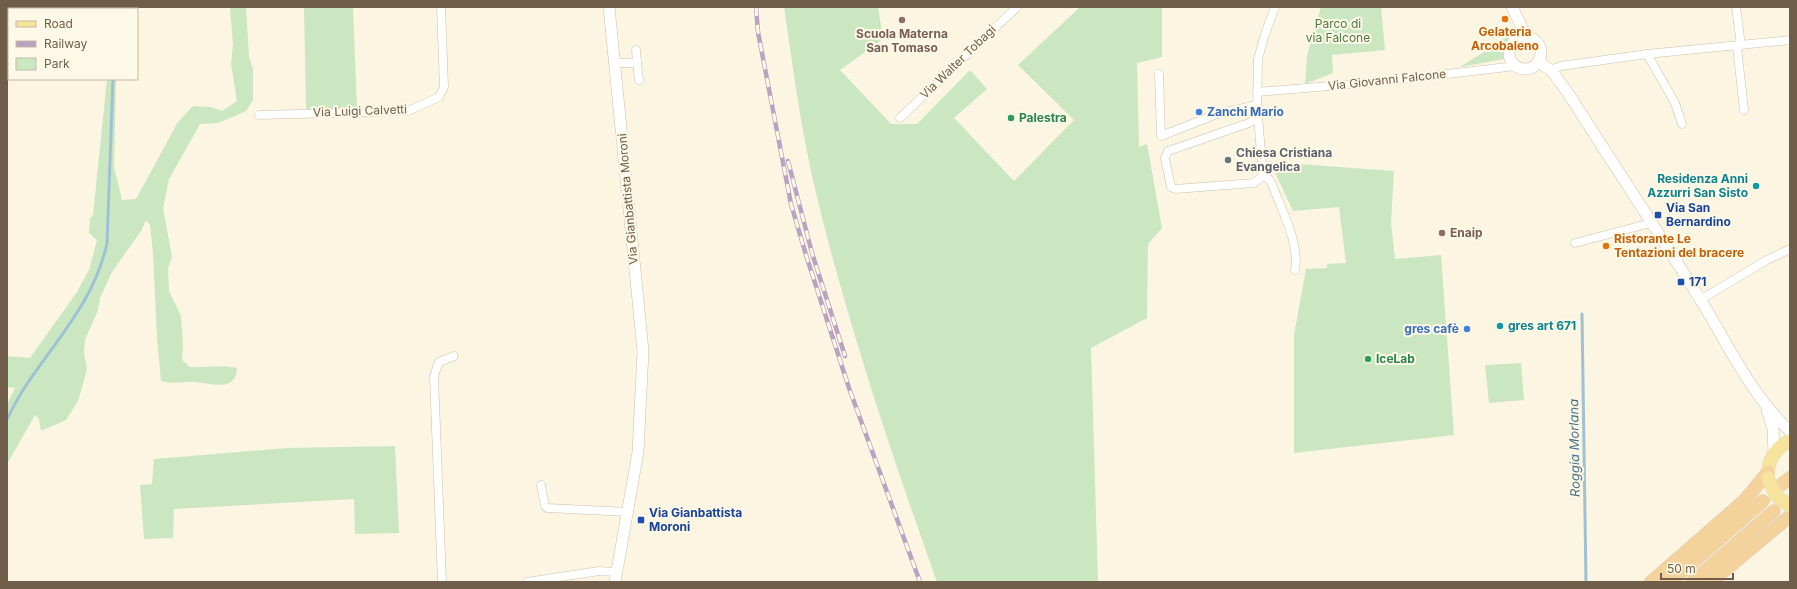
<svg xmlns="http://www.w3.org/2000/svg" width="1797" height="589" viewBox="0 0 1797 589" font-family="Inter,sans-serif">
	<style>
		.green { fill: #cae7c1 }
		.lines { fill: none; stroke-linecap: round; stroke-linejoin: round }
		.stream { stroke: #9ec2d4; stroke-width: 3 }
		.minor-casing { stroke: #cdc0ac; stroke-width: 9 }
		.secondary-casing { stroke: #cebfa7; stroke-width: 12 }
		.primary-casing { stroke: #ddd8d4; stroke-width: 14 }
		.trunk-casing { stroke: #ddd8d4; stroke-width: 14 }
		.minor { stroke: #fff; stroke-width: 8 }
		.secondary { stroke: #fff; stroke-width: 11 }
		.primary { stroke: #f6e49d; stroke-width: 13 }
		.trunk { stroke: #f4d29c; stroke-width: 13 }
		.rail-casing { stroke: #b9a2c2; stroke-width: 4.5 }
		.rail { stroke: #fef9e7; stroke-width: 3; stroke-dasharray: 9; stroke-linecap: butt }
		.primary-bridge-casing { stroke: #ddd8d4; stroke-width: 14; stroke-linecap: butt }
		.primary-bridge { stroke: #f6e49d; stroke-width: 13 }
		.food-dot { fill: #e8710a; stroke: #fef9e7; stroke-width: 1.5 }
		.education-dot { fill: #8d6e63; stroke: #fef9e7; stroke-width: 1.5 }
		.shop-dot { fill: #3f7fe0; stroke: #fef9e7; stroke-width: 1.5 }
		.leisure-dot { fill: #2e9e5b; stroke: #fef9e7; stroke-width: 1.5 }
		.worship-dot { fill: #6b7280; stroke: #fef9e7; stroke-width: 1.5 }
		.culture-dot { fill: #0f9aa8; stroke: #fef9e7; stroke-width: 1.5 }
		.transit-dot { fill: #1a4fb4; stroke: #fef9e7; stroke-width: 1.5 }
		.labels { text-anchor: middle; stroke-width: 4; stroke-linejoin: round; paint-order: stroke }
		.park-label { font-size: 12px; fill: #4c7b45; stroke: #fef9e7 }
		.food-label { font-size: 12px; font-weight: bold; fill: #c56008; stroke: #fef9e7 }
		.education-label { font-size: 12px; font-weight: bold; fill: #785e54; stroke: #fef9e7 }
		.street-label { font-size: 12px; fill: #705e4a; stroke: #fef9e7 }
		.shop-label { font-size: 12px; font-weight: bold; fill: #366cbe; stroke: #fef9e7; text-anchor: start }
		.leisure-label { font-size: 12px; font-weight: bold; fill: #27864d; stroke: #fef9e7; text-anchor: start }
		.worship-label { font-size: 12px; font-weight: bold; fill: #5b616d; stroke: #fef9e7; text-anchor: start }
		.culture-label { font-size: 12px; font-weight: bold; fill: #0d838f; stroke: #fef9e7; text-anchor: end }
		.transit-label { font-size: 12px; font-weight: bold; fill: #164399; stroke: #fef9e7; text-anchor: start }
		.water-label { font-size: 13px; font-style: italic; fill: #48738a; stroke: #fef9e7 }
	</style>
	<rect width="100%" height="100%" fill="#fbf5e1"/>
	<!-- green -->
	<g class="green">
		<path d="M230,7h16l3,50 4,12v31l-7,11 -11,5 -17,7 -18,1 -31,55 -6,29 9,49 -4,11 1,23 12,25 2,28 -1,16 8,7c16,1 31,-3 47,1 -1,25 -26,15 -42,14 -12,-1 -22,3 -34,-1l-4,-43 -4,-85 -3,-28 -4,-5 -5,11 -29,41 -12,26 -2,12 -13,30 -1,13 3,16 -9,32 -12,19 -25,11 -2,-12 -4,-4 -28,49v-60l8,-16 -8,-1v-31l23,2 47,-66 12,-22 8,-30 -8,-7 1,-14 3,-4 14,-136h9l-2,88 8,33 14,-1 42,-77 15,-16 18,1 11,4 15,-10 -6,-37 2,-19z"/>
		<path d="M304,7h49l4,102h-51z"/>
		<path d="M784,7h94l5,32 -43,31 51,54h26l53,-54 17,19 -33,29 60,63 60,-61 -56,-55 62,-58h82v50l-25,6 2,84 8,-3 15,84 -14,16 -1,74 -56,30 7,234h-161c-46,-129 -90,-260 -122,-393 -14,-60 -22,-121 -31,-182z"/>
		<path d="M1321,7h60l4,43 -53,5 1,18 -28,11 2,-28z"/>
		<path d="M1509,36l-5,23 -44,8z"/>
		<path d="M1270,162l124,9 -3,52 4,36 46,-4 13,180 -160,18v-118l12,-66 21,-1v-4l19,-1 -7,-56 -46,4z"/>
		<path d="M1521,363l3,37 -35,3 -4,-38z"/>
		<path d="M395,446l4,87 -44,1 -1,-35 -180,10 -1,29 -29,1 -4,-54 12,-1 2,-25 132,-11z"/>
	</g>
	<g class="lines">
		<!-- stream -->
		<g class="stream">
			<path d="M116,9v-2"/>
			<path d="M1582,314l4,268"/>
			<path d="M7,419c6,-11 11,-22 18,-32 31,-47 70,-87 82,-144l6,-164"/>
		</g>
		<defs>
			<g id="minor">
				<path d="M1736,7l5,39"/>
				<path d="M1737,47l7,63"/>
				<path d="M1647,54l28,49 7,21"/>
				<path d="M615,63h22l-1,-13"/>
				<path d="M637,63l2,17"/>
				<path d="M1551,70l10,-4 86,-12 143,-14"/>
				<path d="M1159,74l2,62 56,-22 40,-9"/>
				<path d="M1257,92l121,-10 138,-16"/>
				<path d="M259,115l149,-4 31,-14 5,-10 -3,-80"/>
				<path d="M1258,117l-9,6 -81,28 -3,7 6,29 4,2 79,-6 9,-7 -5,-59 -1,-5 1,-53 6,-22 11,-30"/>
				<path d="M900,118l117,-111"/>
				<path d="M1263,176l6,3 3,5c9,25 28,59 23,86"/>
				<path d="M1575,243l76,-20"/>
				<path d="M1700,300l67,-40 23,-11"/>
				<path d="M541,485l4,21 2,2 82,4"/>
				<path d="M442,582l-8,-206 5,-14 15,-6"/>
				<path d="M527,582l72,-11 18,1"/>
			</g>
			<g id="secondary">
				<path d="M609,7l34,344 -5,101 -23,130"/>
				<path d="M1512,7l15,31"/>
				<circle cx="1525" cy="53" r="16"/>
				<path d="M1538,62l13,8 17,23c44,69 89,137 132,206 28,45 50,95 90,132"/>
				<path d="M1767,410l6,19 1,24"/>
			</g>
			<path id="primary" d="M1768,478c-1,-16 7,-31 22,-37"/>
			<g id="trunk">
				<path d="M1781,485l9,-7"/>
				<path d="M1651,582l94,-82 23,-28"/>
				<path d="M1670,582l93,-81"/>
				<path d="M1692,582l82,-71"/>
				<path d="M1711,582l79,-66"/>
			</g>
		</defs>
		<!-- minor casing -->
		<use href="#minor" class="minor-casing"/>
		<!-- secondary casing -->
		<use href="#secondary" class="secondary-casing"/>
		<!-- primary casing -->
		<use href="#primary" class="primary-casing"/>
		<!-- trunk casing -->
		<use href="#trunk" class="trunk-casing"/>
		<!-- minor -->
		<use href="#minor" class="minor"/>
		<!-- secondary -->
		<use href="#secondary" class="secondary"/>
		<!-- primary -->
		<use href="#primary" class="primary"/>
		<!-- trunk -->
		<use href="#trunk" class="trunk"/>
		<defs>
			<g id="rail">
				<path d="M756,7l2,25 33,172 15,51 43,133 71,194"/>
				<path d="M788,161l24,92 33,103"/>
			</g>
		</defs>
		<!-- rail casing -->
		<use href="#rail" class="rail-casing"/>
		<!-- rail -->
		<use href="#rail" class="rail"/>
		<defs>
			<path id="primary-bridge" d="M1768,478l8,18 14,10"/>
		</defs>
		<!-- primary-bridge casing -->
		<use href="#primary-bridge" class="primary-bridge-casing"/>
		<!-- primary-bridge -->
		<use href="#primary-bridge" class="primary-bridge"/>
	</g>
	<!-- markers -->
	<g class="food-dot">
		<circle cx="1505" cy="19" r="4"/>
		<circle cx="1606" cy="246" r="4"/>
	</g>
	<g class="education-dot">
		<circle cx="902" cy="20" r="4"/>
		<circle cx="1442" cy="233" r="4"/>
	</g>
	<g class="shop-dot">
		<circle cx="1199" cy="112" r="4"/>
		<circle cx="1467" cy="329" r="4"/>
	</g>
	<g class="leisure-dot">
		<circle cx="1011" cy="118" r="4"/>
		<circle cx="1368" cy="359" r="4"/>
	</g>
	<circle class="worship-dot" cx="1228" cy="160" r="4"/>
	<g class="culture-dot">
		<circle cx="1756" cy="186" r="4"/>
		<circle cx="1500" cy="326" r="4"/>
	</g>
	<g class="transit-dot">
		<rect x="1654" y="211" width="8" height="8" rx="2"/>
		<rect x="1677" y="278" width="8" height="8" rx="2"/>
		<rect x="637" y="516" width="8" height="8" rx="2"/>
	</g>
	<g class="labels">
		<!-- park labels -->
		<g class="park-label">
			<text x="1338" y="28">Parco di<tspan x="1338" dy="14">via Falcone</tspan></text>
		</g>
		<!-- food labels -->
		<g class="food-label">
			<text x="1505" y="36">Gelateria<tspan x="1505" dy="14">Arcobaleno</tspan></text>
			<text x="1614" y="243" text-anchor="start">Ristorante Le<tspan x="1614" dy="14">Tentazioni del bracere</tspan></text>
		</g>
		<!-- education labels -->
		<g class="education-label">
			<text x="902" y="38">Scuola Materna<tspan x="902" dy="14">San Tomaso</tspan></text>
			<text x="1450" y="237" text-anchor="start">Enaip</text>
		</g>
		<!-- street labels -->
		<g class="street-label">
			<text transform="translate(958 62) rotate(-44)" y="4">Via Walter Tobagi</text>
			<text transform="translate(1387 80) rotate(-6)" y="4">Via Giovanni Falcone</text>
			<text transform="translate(360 111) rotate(-2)" y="4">Via Luigi Calvetti</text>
			<text transform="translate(628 199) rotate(-95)" y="4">Via Gianbattista Moroni</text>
		</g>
		<!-- shop labels -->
		<g class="shop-label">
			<text x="1207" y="116">Zanchi Mario</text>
			<text x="1459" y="333" text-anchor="end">gres cafè</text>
		</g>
		<!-- leisure labels -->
		<g class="leisure-label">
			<text x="1019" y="122">Palestra</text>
			<text x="1376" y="363">IceLab</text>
		</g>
		<!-- worship labels -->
		<g class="worship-label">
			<text x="1236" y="157">Chiesa Cristiana<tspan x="1236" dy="14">Evangelica</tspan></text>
		</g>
		<!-- culture labels -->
		<g class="culture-label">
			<text x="1748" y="183">Residenza Anni<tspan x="1748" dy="14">Azzurri San Sisto</tspan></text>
			<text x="1508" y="330" text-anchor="start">gres art 671</text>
		</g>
		<!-- transit labels -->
		<g class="transit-label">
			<text x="1666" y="212">Via San<tspan x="1666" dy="14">Bernardino</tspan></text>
			<text x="1689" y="286">171</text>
			<text x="649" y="517">Via Gianbattista<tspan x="649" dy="14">Moroni</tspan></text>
		</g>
		<!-- water labels -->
		<g class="water-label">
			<text transform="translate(1574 448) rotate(-91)" y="5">Roggia Morlana</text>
		</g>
	</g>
	<!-- border -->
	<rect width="1797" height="589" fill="none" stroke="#705e4a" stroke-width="16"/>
	<!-- legend -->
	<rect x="8" y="8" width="130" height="72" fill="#fef9e7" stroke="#c5bba8"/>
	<rect x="16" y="21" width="20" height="6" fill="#f6e49d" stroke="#c5bba8"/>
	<text x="44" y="28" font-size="12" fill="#705e4a">Road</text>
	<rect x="16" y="41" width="20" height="6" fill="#b9a2c2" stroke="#c5bba8"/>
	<text x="44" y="48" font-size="12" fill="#705e4a">Railway</text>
	<rect x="16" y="58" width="20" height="12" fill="#cae7c1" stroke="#c5bba8"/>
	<text x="44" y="68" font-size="12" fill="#705e4a">Park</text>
	<!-- scale -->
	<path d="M1661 573v6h72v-6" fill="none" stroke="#705e4a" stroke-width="2"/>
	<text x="1667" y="573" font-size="12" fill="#705e4a" stroke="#fef9e7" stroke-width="3" paint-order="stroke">50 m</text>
</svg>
